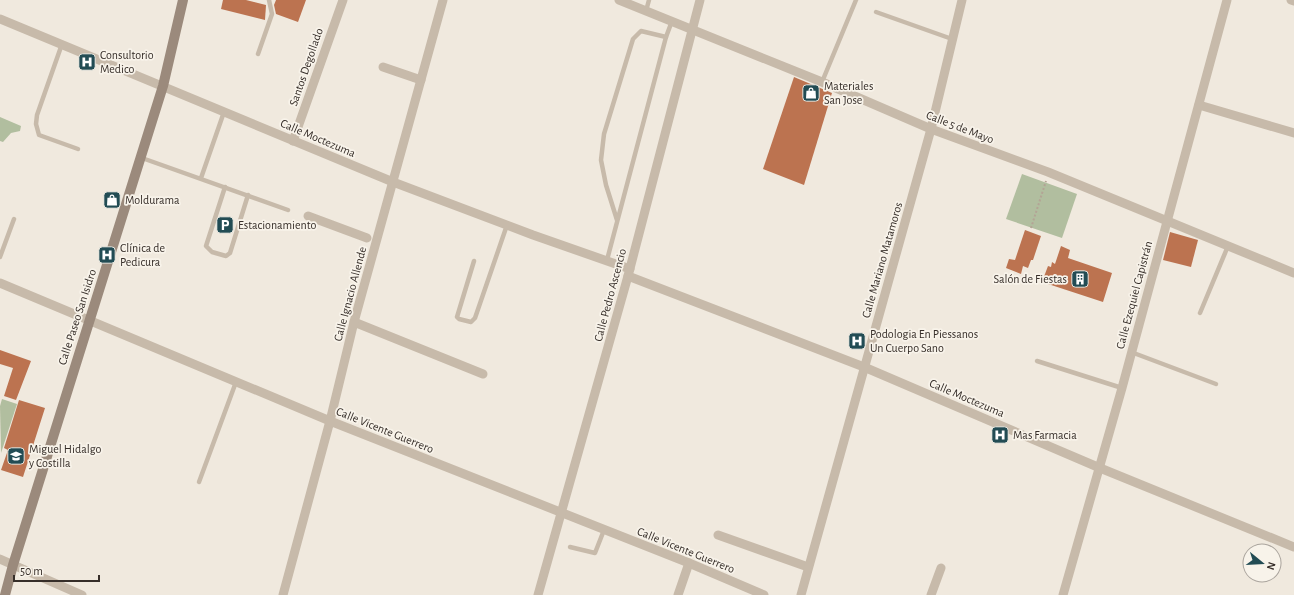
<svg xmlns="http://www.w3.org/2000/svg" width="1294" height="595" viewBox="0 0 1294 595" font-family="'Alegreya Sans',sans-serif">
	<style>
		.green { fill: #b1be9f }
		.building { fill: #bc7350 }
		.lines { fill: none; stroke-linecap: round; stroke-linejoin: round }
		.path { stroke: #b3a495; stroke-width: 2; stroke-dasharray: 2 2; stroke-linecap: butt }
		.lane { stroke: #c7baaa; stroke-width: 4.5 }
		.street { stroke: #c7baaa; stroke-width: 9 }
		.secondary { stroke: #9b8a7c; stroke-width: 10 }
		.labels { text-anchor: middle; stroke-width: 3.5; stroke-linejoin: round; paint-order: stroke }
		.poi-label { font-size: 12px; fill: #362e29; stroke: #f8f3ea; text-anchor: start }
		.street-label { font-size: 12px; fill: #362e29; stroke: #f8f3ea }
	</style>
	<rect width="100%" height="100%" fill="#f0e9de"/>
	<!-- green -->
	<g class="green">
		<path d="M0,117l21,9 -1,5 -9,2 -8,9 -3,-1z"/>
		<path d="M1022,174l55,20 -15,44 -56,-19z"/>
		<path d="M2,399l15,5 -16,49 -1,-47z"/>
	</g>
	<!-- building -->
	<g class="building">
		<path d="M223,0h23l20,5 -1,15 -44,-11z"/>
		<path d="M276,0h30l-8,22 -22,-8 -2,-9z"/>
		<path d="M794,77l38,16 -28,92 -41,-16z"/>
		<path d="M1025,230l16,6 -8,24h-2l-3,8 -5,-2 -2,8 -15,-6 3,-9 6,1z"/>
		<path d="M1170,232l28,8 -7,27 -28,-7z"/>
		<path d="M1061,246l9,4 -2,8 44,15 -9,29 -61,-20 6,-16 3,1 1,-5 3,2z"/>
		<path d="M0,350l31,11 -15,39 -12,-4 9,-28 -13,-4z"/>
		<path d="M19,400l26,8 -22,69 -22,-7 7,-20 -4,-2z"/>
	</g>
	<g class="lines">
		<!-- path -->
		<path class="path" d="M1031,228l15,-47"/>
		<!-- lane -->
		<g class="lane">
			<path d="M646,11l3,-11"/>
			<path d="M876,12l76,27"/>
			<path d="M666,37l6,-16"/>
			<path d="M62,44l-25,71 -1,9 3,11 39,14"/>
			<path d="M258,54l14,-40 -3,-14"/>
			<path d="M822,82l34,-82"/>
			<path d="M142,158l146,52"/>
			<path d="M201,178l23,-66"/>
			<path d="M225,187l-19,59 6,6 14,4 4,-3 18,-58"/>
			<path d="M0,257l14,-38"/>
			<path d="M607,260l59,-223 -25,-6 -8,8 -29,95 -3,26 5,25 11,35"/>
			<path d="M474,261l-17,56 2,2 12,3 4,-4 32,-93"/>
			<path d="M1200,313l28,-67"/>
			<path d="M1131,352l85,32"/>
			<path d="M1037,361l85,27"/>
			<path d="M199,482l37,-100"/>
			<path d="M570,547l25,6 9,-23"/>
		</g>
		<!-- street -->
		<g class="street">
			<path d="M619,0l203,82 109,47 117,43 246,101"/>
			<path d="M1291,0l3,1"/>
			<path d="M0,19l393,163 140,53 97,34"/>
			<path d="M383,67l38,13"/>
			<path d="M1199,105l95,28"/>
			<path d="M293,141l50,-141"/>
			<path d="M308,216l59,22"/>
			<path d="M628,276l236,91 236,101 194,79"/>
			<path d="M0,283l330,138 359,142 75,32"/>
			<path d="M354,322l129,52"/>
			<path d="M718,535l90,32"/>
			<path d="M0,559l82,36"/>
			<path d="M283,595l47,-174 24,-99 89,-322"/>
			<path d="M538,595l90,-319 72,-276"/>
			<path d="M678,595l11,-32"/>
			<path d="M801,595l130,-466 31,-129"/>
			<path d="M931,595l10,-27"/>
			<path d="M1063,595l59,-207 105,-388"/>
		</g>
		<!-- secondary -->
		<path class="secondary" d="M5,595l8,-30 150,-479 20,-86"/>
	</g>
	<!-- icons -->
	<defs>
		<symbol id="hospital-square" viewBox="-11 -11 22 22"><rect x="-9" y="-9" width="18" height="18" rx="4" fill="#224c54" stroke="#f8f3ea"/><path d="M-5-5h3v3.5h4V-5h3V5h-3V1.5h-4V5h-3Z" fill="#fff"/></symbol>
		<symbol id="shop-square" viewBox="-11 -11 22 22"><rect x="-9" y="-9" width="18" height="18" rx="4" fill="#224c54" stroke="#f8f3ea"/><path d="M-5-2.5h2.3a2.7 3.5 0 0 1 5.4 0H5L5.5 6h-11ZM-1.5-2.5h3a1.5 2.3 0 0 0-3 0Z" fill="#fff"/></symbol>
		<symbol id="parking-square" viewBox="-11 -11 22 22"><rect x="-9" y="-9" width="18" height="18" rx="4" fill="#224c54" stroke="#f8f3ea"/><path d="M-3.5-5.5H1a3.5 3.5 0 0 1 0 7H-1V5.5H-3.5ZM-1-3.4V-.6H.8a1.4 1.4 0 0 0 0-2.8Z" fill="#fff"/></symbol>
		<symbol id="building-square" viewBox="-11 -11 22 22"><rect x="-9" y="-9" width="18" height="18" rx="4" fill="#224c54" stroke="#f8f3ea"/><path d="M-4-6H4V6H1V3H-1V6H-4ZM-2.5-4.3h1.7v1.8h-1.7ZM.8-4.3h1.7v1.8H.8ZM-2.5-1h1.7V.8h-1.7ZM.8-1h1.7V.8H.8Z" fill="#fff"/></symbol>
		<symbol id="school-square" viewBox="-11 -11 22 22"><rect x="-9" y="-9" width="18" height="18" rx="4" fill="#224c54" stroke="#f8f3ea"/><path d="M0-5L7-2L0 1L-7-2ZM-4 1L0 2.5L4 1V4Q0 6-4 4Z" fill="#fff"/></symbol>
	</defs>
	<g fill-rule="evenodd">
		<use href="#hospital-square" x="77" y="52" width="20" height="20"/>
		<use href="#shop-square" x="801" y="83" width="20" height="20"/>
		<use href="#shop-square" x="102" y="190" width="20" height="20"/>
		<use href="#parking-square" x="215" y="215" width="20" height="20"/>
		<use href="#hospital-square" x="97" y="245" width="20" height="20"/>
		<use href="#building-square" x="1070" y="269" width="20" height="20"/>
		<use href="#hospital-square" x="847" y="331" width="20" height="20"/>
		<use href="#hospital-square" x="990" y="425" width="20" height="20"/>
		<use href="#school-square" x="6" y="446" width="20" height="20"/>
	</g>
	<g class="labels">
		<!-- poi labels -->
		<g class="poi-label">
			<text x="100" y="59">Consultorio<tspan x="100" dy="14">Medico</tspan></text>
			<text x="824" y="90">Materiales<tspan x="824" dy="14">San Jose</tspan></text>
			<text x="125" y="204">Moldurama</text>
			<text x="238" y="229">Estacionamiento</text>
			<text x="120" y="252">Clínica de<tspan x="120" dy="14">Pedicura</tspan></text>
			<text x="1067" y="283" text-anchor="end">Salón de Fiestas</text>
			<text x="870" y="338">Podologia En Piessanos<tspan x="870" dy="14">Un Cuerpo Sano</tspan></text>
			<text x="1013" y="439">Mas Farmacia</text>
			<text x="29" y="453">Miguel Hidalgo<tspan x="29" dy="14">y Costilla</tspan></text>
		</g>
		<!-- street labels -->
		<g class="street-label">
			<text transform="translate(306 67) rotate(-71)" y="4">Santos Degollado</text>
			<text transform="translate(960 127) rotate(21)" y="4">Calle 5 de Mayo</text>
			<text transform="translate(318 138) rotate(23)" y="4">Calle Moctezuma</text>
			<text transform="translate(882 260) rotate(-74)" y="4">Calle Mariano Matamoros</text>
			<text transform="translate(350 294) rotate(-75)" y="4">Calle Ignacio Allende</text>
			<text transform="translate(610 295) rotate(-75)" y="4">Calle Pedro Ascencio</text>
			<text transform="translate(1134 295) rotate(-75)" y="4">Calle Ezequiel Capistrán</text>
			<text transform="translate(77 317) rotate(-72)" y="4">Calle Paseo San Isidro</text>
			<text transform="translate(967 398) rotate(23)" y="4">Calle Moctezuma</text>
			<text transform="translate(385 430) rotate(22)" y="4">Calle Vicente Guerrero</text>
			<text transform="translate(686 550) rotate(22)" y="4">Calle Vicente Guerrero</text>
		</g>
	</g>
	<!-- north arrow -->
	<g transform="translate(1262 563) rotate(108)"><circle r="19" fill="#f8f3ea" stroke="#aaa49d"/>
	<path d="M0-3L7 15L0 10L-7 15Z" fill="#224c54"/>
	<text y="-6" font-size="11" font-weight="bold" text-anchor="middle" fill="#362e29">N</text>
	</g>
	<!-- scale -->
	<path d="M14 575v6h85v-6" fill="none" stroke="#362e29" stroke-width="2"/>
	<text x="20" y="575" font-size="12" fill="#362e29" stroke="#f8f3ea" stroke-width="3" paint-order="stroke">50 m</text>
</svg>
